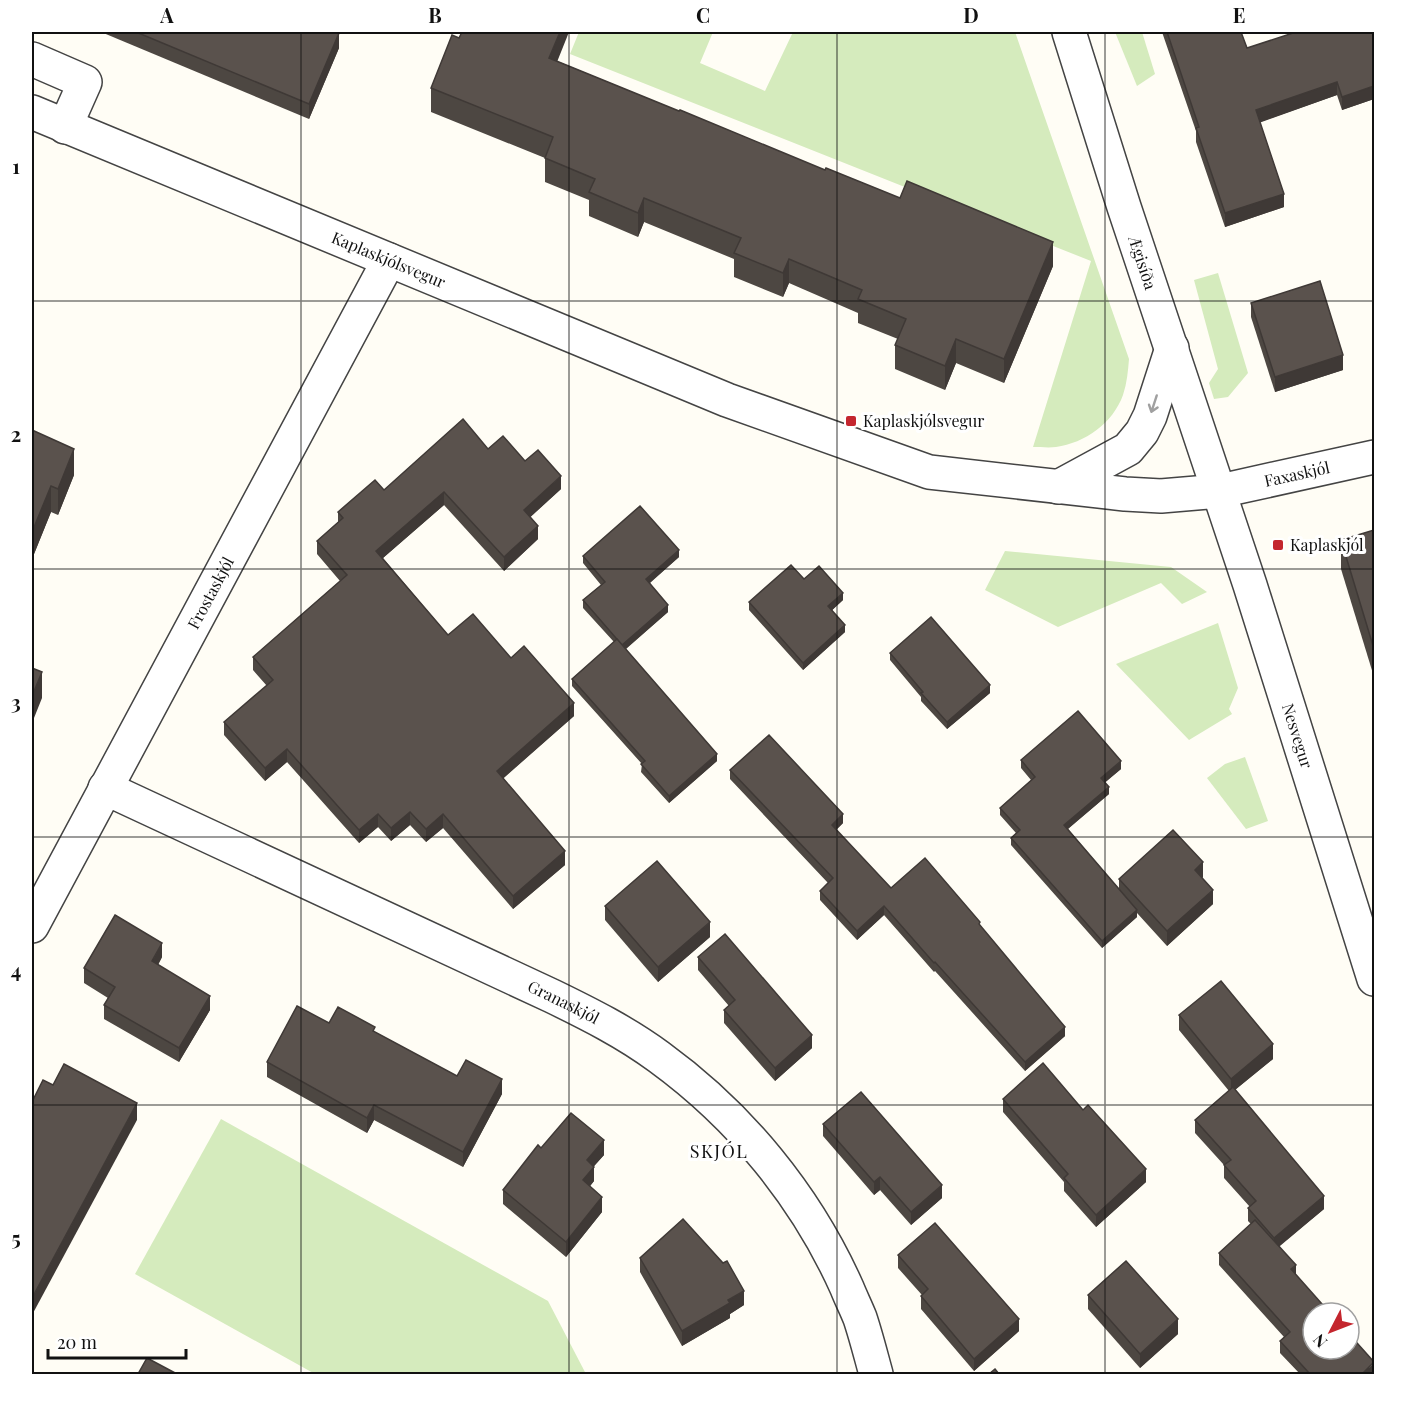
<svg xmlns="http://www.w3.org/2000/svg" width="1406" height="1406" viewBox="0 0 1406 1406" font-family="'Playfair Display',serif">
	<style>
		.green { fill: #d5ebbd }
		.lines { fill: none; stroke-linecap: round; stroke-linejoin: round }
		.minor-casing { stroke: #444; stroke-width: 36 }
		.minor { stroke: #fff; stroke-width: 33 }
		.wall { fill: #4d4742 }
		.shaded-wall { fill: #3f3936 }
		.building { fill: #5a524d; stroke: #3f3936; stroke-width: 1.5 }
		.oneway { stroke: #a0a0a0 }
		.grid { fill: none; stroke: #111; stroke-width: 1.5; stroke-opacity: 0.55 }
		.poi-dot { fill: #c4262e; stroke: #fff; stroke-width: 2 }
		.labels { text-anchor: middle; stroke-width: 6; stroke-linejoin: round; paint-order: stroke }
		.street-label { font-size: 16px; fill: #111; stroke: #fff }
		.poi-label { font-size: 16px; fill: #111; stroke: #fff; text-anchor: start }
		.neighbourhood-label { font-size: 18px; letter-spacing: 1.5px; fill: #111; stroke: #fff }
		.neatline { fill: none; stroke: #111; stroke-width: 2 }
		.grid-label { font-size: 20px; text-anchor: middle; font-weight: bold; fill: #111 }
	</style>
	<rect width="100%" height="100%" fill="#fffdf5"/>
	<!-- green -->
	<g class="green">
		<path d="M579,32h134l-13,31 65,28 28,-59h222l114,327c-1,12 -2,24 -6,36 -10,28 -38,48 -67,52 -7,1 -16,0 -23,0l58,-186 -521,-207z"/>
		<path d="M1115,32h27l13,42 -18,12z"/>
		<path d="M1218,273l30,100 -20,24 -14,2 -5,-16 9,-14 -24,-89z"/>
		<path d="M1005,551l166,16 36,25 -25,12 -21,-21 -103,44 -73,-37z"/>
		<path d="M1218,623l20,65 -9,21 3,5 -43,26 -73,-76z"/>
		<path d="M1245,757l23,64 -22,8 -39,-51 18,-14z"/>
		<path d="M221,1119l327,182 38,73h-271l-180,-100z"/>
	</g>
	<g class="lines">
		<defs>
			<g id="minor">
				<path id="s1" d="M1069,32l55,175 126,378 124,394"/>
				<path d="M32,59l53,23 -20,45"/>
				<path id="s2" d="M32,112l695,288 202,72 196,22 36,2 59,-5 154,-34"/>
				<path d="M1058,487l70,-38 14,-17 8,-16 22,-68"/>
				<path id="s3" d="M105,788l447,208c37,18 73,36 107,61 81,59 147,139 188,231 4,10 9,20 13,30 6,18 11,38 16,56"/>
				<path id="s4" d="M32,926l357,-666"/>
			</g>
		</defs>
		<!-- minor casing -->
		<use href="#minor" class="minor-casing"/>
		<!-- minor -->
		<use href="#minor" class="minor"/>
	</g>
	<!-- wall -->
	<g class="wall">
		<path d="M101,32h233l5,16 -30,71z"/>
		<path d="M1162,32h79l6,16 127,-16v67l-32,11 -5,-15 -77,27 24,85 -59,20 -29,-85v-11z"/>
		<path d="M459,38l98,23 496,205 -49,117 -48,-20 -11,27 -50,-21v-24l3,-6 -40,-16v-10l-69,-30 -6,14 -49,-20v-18l-90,-37 -6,15 -49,-21v-16l-44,-18v-24l-114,-46v-24z"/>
		<path d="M1251,303l92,67 -68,22 -24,-75z"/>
		<path d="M32,430l42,45 -16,40 -7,-3 -19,47z"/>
		<path d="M488,449l37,12 36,28 -31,28 8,22 -34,32 -60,-66 -61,53 65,77 63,23 63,58 -71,62 62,87 -52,44 -70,-81 -17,14 -16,-17 -19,16 -13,-14 -19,16 -72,-81 -22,19 -41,-46v-13l43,-36 -14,-16v-13l87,-76 -23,-27v-13l21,-19v-10l46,-22z"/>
		<path d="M1374,530v147l-33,-108v-29z"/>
		<path d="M583,556l96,1 -29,26 18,29 -42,37 91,112 -48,42 -28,-31 1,-8 -70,-78v-7l42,-37 -31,-34v-8l18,-15 -18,-22z"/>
		<path d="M804,579l39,21 -11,10 13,22 -42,38 -54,-60v-8z"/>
		<path d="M890,653l100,40 -43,36 -26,-28v-4l-31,-37z"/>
		<path d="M1021,760l100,9 -16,13 4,12 -41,35 51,60v-10l84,-2 -1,1 11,26 -46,42 -30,-33v4l-35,31 -91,-103v-7l5,-5 -16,-18v-7l31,-28 -10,-12z"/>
		<path d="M730,770l113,53 -7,7 55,58 89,38 85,110 -40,35 -90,-100 -1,1 -50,-57 -27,25 -37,-40v-9l8,-8 -98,-104z"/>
		<path d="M605,906l105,31 -52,45 -53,-62z"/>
		<path d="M162,957l-4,8 52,45 -31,52 -75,-43v-14l4,-7 -24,-15v-15z"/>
		<path d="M698,957l114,91 -37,33 -51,-58v-13l5,-4 -31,-36z"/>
		<path d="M1179,1015l94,44 -38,31 89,119 -45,37 17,29 78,99h-74l-20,-21v-12l4,-4 -65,-72v-12l32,-29 -3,-3v-13l2,-1 -26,-29v-13l-29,-32v-13l34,-29 -50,-61z"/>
		<path d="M329,1023l46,9 82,44 45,18 -39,73 -89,-47 -7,13 -100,-56v-15z"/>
		<path d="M1003,1099l80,11 63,72 -50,45 -32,-36v-9l-61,-70z"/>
		<path d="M823,1124l119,74 -31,27 -31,-35 -6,5 -51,-59z"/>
		<path d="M541,1148l63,7 -10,11v15l-4,5 12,26 -36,45 -63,-53v-14z"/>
		<path d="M898,1255l121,76 -45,40 -53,-62v-13l1,-1 -24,-27z"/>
		<path d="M640,1258l104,47 -14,9v4l-48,28 -42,-74z"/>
		<path d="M1088,1295l90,39 -38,34 -52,-59z"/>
	</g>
	<!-- shaded-wall -->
	<g class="shaded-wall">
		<path d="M560,32h9l-20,50v-24z"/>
		<path d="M339,33v15l-30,71v-15z"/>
		<path d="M1337,82v13l-81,29v-14z"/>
		<path d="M1374,86v13l-32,11v-13z"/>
		<path d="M1284,194v13l-59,20v-14z"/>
		<path d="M644,198v24l-6,15v-24z"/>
		<path d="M1053,242v24l-49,117v-24z"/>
		<path d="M789,259v24l-6,14v-24z"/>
		<path d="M956,339v24l-11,27v-24z"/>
		<path d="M1343,355v15l-68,22v-15z"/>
		<path d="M74,449v26l-16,40v-26z"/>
		<path d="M561,476v13l-37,34v-13z"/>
		<path d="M51,486v26l-19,47v-27z"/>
		<path d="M444,492v13l-68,59v-13z"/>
		<path d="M538,526v13l-34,32v-14z"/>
		<path d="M679,550v7l-33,29v-7z"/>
		<path d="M843,593v7l-15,14v-8z"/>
		<path d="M668,605v7l-46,40v-7z"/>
		<path d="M845,625v7l-42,38v-7z"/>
		<path d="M42,672v26l-10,25v-27z"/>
		<path d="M990,685v8l-43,36v-7z"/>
		<path d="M574,703v13l-77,68v-13z"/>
		<path d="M287,749v13l-22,19v-13z"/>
		<path d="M717,754v7l-48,42v-7z"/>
		<path d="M1121,761v8l-20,17v-8z"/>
		<path d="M1109,787v7l-45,38v-7z"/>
		<path d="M410,812v13l-19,16v-13z"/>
		<path d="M378,814v13l-19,16v-13z"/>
		<path d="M443,814v14l-17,14v-13z"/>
		<path d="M843,814v9l-11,11v-9z"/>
		<path d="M565,851v14l-52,44v-13z"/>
		<path d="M1203,862v15l-8,7v-14z"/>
		<path d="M1213,890v14l-46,42v-15z"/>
		<path d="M884,906v9l-27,25v-9z"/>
		<path d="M1137,910v7l-35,31v-7z"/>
		<path d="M710,922v15l-52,45v-15z"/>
		<path d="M162,943v14l-10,19v-15z"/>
		<path d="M210,996v14l-31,52v-14z"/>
		<path d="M1065,1027v9l-40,35v-9z"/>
		<path d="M812,1035v13l-37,33v-13z"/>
		<path d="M1273,1044v15l-42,34v-14z"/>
		<path d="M502,1079v15l-39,73v-15z"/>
		<path d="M137,1103v17l-105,195v-17z"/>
		<path d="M374,1105v15l-7,13v-15z"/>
		<path d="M604,1140v15l-17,19v-14z"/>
		<path d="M594,1167v14l-11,14v-15z"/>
		<path d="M1146,1169v13l-50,45v-12z"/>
		<path d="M880,1177v13l-6,5v-13z"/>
		<path d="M942,1185v13l-31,27v-13z"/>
		<path d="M1324,1196v13l-50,42v-13z"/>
		<path d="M602,1197v15l-36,45v-15z"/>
		<path d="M1296,1265v12l-5,-8z"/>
		<path d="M744,1291v14l-14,9v4l-48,28v-15l46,-31z"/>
		<path d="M1019,1319v12l-45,40v-12z"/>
		<path d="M1178,1319v15l-38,34v-14z"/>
		<path d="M1374,1363v11h-12z"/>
	</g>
	<!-- building -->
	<g class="building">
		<path d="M136,32h198l5,1 -30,71z"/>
		<path d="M462,32h98l-11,26 130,53 1,-1 145,60 1,-2 74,30 7,-17 146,61 -49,117 -48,-20 -11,27 -50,-21 11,-26 -48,-20 4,-9 -73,-31 -6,14 -49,-20 7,-15 -97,-40 -6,15 -49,-21 6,-13 -50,-21 8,-21 -122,-49 21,-53 7,3z"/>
		<path d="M1167,32h74l6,16 49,-16h78v54l-32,11 -5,-15 -81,28 28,84 -59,19 -29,-85 3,-1z"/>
		<path d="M1320,281l23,74 -68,22 -24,-74z"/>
		<path d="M463,419l25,30 15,-13 22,25 13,-11 23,26 -37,34 14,16 -34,31 -60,-65 -68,59 72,84 25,-21 38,44 13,-12 50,57 -77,68 68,80 -52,45 -70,-82 -17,15 -16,-17 -19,16 -13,-14 -19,16 -72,-81 -22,19 -41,-46 49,-42 -20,-23 94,-82 -30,-34 26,-23 -5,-6 37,-32 9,10z"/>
		<path d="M32,430l42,19 -16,40 -7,-3 -19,46z"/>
		<path d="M640,506l39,44 -33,29 22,26 -46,40 -39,-45 22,-18 -22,-26z"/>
		<path d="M1374,530v119l-33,-109z"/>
		<path d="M791,565l13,14 15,-13 24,27 -15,13 17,19 -42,38 -54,-61z"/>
		<path d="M931,617l59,68 -43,37 -26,-29 2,-1 -33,-39z"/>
		<path d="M617,639l100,115 -48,42 -28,-32 4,-3 -73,-82z"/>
		<path d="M32,668l10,4 -10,24z"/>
		<path d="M1078,711l43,50 -20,17 8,9 -45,38 73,85 -35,31 -91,-103 9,-8 -20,-22 35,-31 -14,-17z"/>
		<path d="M769,735l74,79 -11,11 59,63 34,-30 55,64 -1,2 86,103 -40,35 -90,-100 -1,1 -50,-57 -27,25 -37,-40 13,-13 -103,-108z"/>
		<path d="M1173,830l30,32 -8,8 18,20 -46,41 -48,-52z"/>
		<path d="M657,861l53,61 -52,45 -53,-61z"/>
		<path d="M115,915l47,28 -10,18 58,35 -31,52 -75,-43 11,-18 -31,-19z"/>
		<path d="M725,934l87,101 -37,33 -51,-58 11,-10 -37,-43z"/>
		<path d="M1221,981l52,63 -42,35 -52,-64z"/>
		<path d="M297,1006l32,17 9,-16 37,20 -2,4 84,45 9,-16 36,19 -39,73 -89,-47 -7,13 -100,-56z"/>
		<path d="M1043,1063l40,47 5,-5 58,64 -50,46 -32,-37 4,-4 -65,-75z"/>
		<path d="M64,1064l73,39 -105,195v-196l11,-22 10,5z"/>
		<path d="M1233,1087l91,109 -50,42 -26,-30 8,-7 -32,-36 7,-5 -36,-40z"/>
		<path d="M861,1092l81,93 -31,27 -31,-35 -6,5 -51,-58z"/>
		<path d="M571,1113l33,27 -17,20 7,7 -11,13 19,17 -36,45 -63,-52 35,-45 3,3z"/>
		<path d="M683,1219l40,44 4,-2 17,30 -16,9 2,3 -48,28 -42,-73z"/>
		<path d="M1255,1220l41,45 -5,4 39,44h-17v36h36v-15l25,28 -12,12h-52l-30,-33 10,-9 -71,-79z"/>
		<path d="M935,1223l84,96 -45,40 -53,-63 7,-7 -30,-34z"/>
		<path d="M1126,1261l52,58 -38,35 -52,-59z"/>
		<path d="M147,1358l30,16h-39z"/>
		<path d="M995,1369l4,5h-10z"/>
	</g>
	<!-- one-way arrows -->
	<defs><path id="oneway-shaft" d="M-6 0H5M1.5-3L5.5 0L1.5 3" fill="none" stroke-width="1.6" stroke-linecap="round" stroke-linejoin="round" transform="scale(1.5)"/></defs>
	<use class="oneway" href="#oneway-shaft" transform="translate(1154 404) rotate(108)"/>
	<!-- grid -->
	<path class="grid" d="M301,32v1342M569,32v1342M837,32v1342M1105,32v1342M32,301h1342M32,569h1342M32,837h1342M32,1105h1342"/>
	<!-- markers -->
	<g class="poi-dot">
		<rect x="845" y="415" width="12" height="12" rx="3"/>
		<rect x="1272" y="539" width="12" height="12" rx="3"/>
	</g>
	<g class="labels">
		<!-- street labels -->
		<g class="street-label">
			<text dy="6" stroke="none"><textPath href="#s2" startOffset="386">Kaplaskjólsvegur</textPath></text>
			<text dy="6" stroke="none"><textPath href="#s1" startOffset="242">Ægisíða</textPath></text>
			<text dy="6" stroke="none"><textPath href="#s2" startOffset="1338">Faxaskjól</textPath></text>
			<text dy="6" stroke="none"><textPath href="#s4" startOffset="378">Frostaskjól</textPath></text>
			<text dy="6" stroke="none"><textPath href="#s1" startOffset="740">Nesvegur</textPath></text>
			<text dy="6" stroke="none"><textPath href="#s3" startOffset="506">Granaskjól</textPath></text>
		</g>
		<!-- poi labels -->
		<g class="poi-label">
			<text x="863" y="427">Kaplaskjólsvegur</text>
			<text x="1290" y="551">Kaplaskjól</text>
		</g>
		<!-- neighbourhood labels -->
		<g class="neighbourhood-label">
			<text x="719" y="1158">SKJÓL</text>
		</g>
	</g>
	<!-- border -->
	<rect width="1406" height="1406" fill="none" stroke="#ffffff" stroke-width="66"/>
	<!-- north arrow -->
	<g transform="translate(1331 1331) rotate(228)"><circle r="28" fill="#ffffff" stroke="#a0a0a0" stroke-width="1.5"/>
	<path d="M0-4.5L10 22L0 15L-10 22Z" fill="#c4262e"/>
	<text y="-9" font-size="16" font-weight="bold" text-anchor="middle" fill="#111111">N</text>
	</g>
	<!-- scale -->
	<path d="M48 1349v9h138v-9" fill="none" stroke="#111111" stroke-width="3"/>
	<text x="57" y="1349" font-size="18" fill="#111111" stroke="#ffffff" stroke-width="4.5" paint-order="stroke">20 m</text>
	<rect x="33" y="33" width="1340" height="1340" class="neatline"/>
	<g class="grid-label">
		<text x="167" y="23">A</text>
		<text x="435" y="23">B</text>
		<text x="703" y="23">C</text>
		<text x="971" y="23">D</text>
		<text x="1239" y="23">E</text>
		<text x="16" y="174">1</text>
		<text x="16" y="442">2</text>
		<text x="16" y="710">3</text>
		<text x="16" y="978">4</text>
		<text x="16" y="1246">5</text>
	</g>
</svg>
